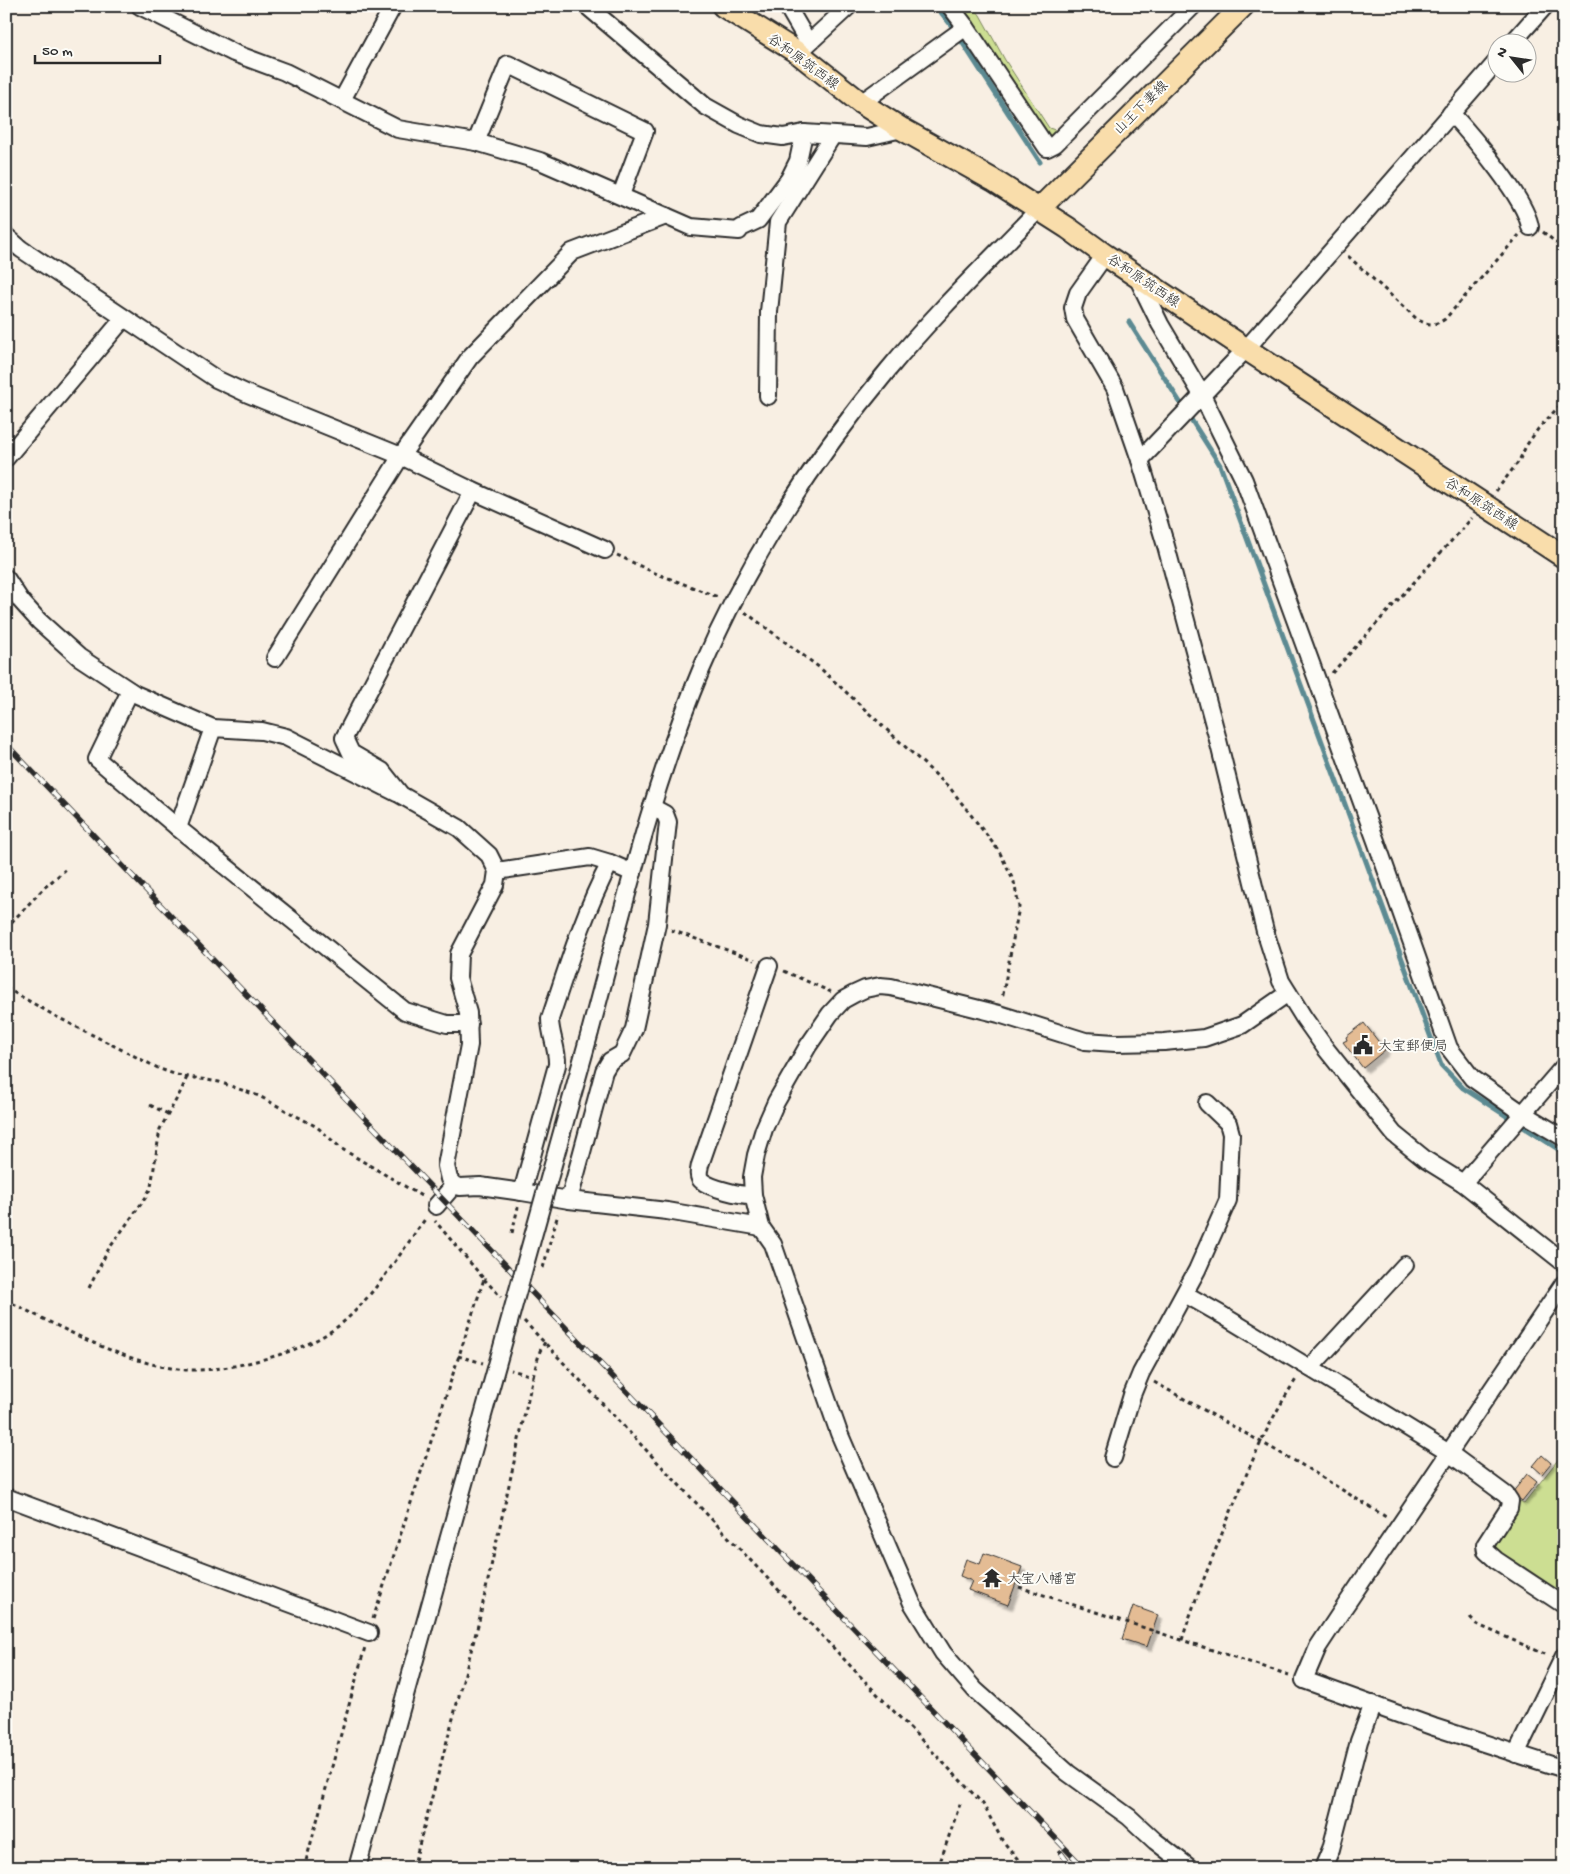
<svg xmlns="http://www.w3.org/2000/svg" width="1570" height="1874" viewBox="0 0 1570 1874" font-family="'Gochi Hand','Klee One',sans-serif">
	<style>
		.green { fill: #ccde92; stroke: #7c845e }
		.lines { fill: none; stroke-linecap: round; stroke-linejoin: round }
		.stream { stroke: #5b8a92; stroke-width: 5 }
		.building { fill: #e4bc94; stroke: #2b2b2b; filter: url(#shadow) }
		.minor-casing { stroke: #2b2b2b; stroke-width: 20 }
		.major-casing { stroke: #2b2b2b; stroke-width: 25 }
		.path { stroke: #2b2b2b; stroke-width: 3; stroke-dasharray: 4 4; stroke-linecap: butt }
		.minor { stroke: #fdfcf7; stroke-width: 16 }
		.major { stroke: #f9ddab; stroke-width: 21 }
		.rail-casing { stroke: #2b2b2b; stroke-width: 5.5 }
		.rail { stroke: #fdfcf7; stroke-width: 4; stroke-dasharray: 11; stroke-linecap: butt }
		.minor-bridge-casing { stroke: #2b2b2b; stroke-width: 20; stroke-linecap: butt }
		.minor-bridge { stroke: #fdfcf7; stroke-width: 16 }
		.labels { text-anchor: middle; stroke-width: 4; stroke-linejoin: round; paint-order: stroke }
		.street-label { font-size: 14px; fill: #2b2b2b; stroke: #fdfcf7 }
		.poi-label { font-size: 14px; fill: #2b2b2b; stroke: #fdfcf7; text-anchor: start }
	</style>
	<defs>
		<filter id="shadow"><feDropShadow dx="4.5" dy="4.5" stdDeviation="1" flood-color="#0004"/></filter>
	</defs>
	<rect width="100%" height="100%" fill="#f8efe3"/>
	<filter id="ink" filterUnits="userSpaceOnUse"><feTurbulence type="fractalNoise" baseFrequency=".02" numOctaves="2"/><feDisplacementMap in="SourceGraphic" scale="10" xChannelSelector="R" yChannelSelector="G"/><feConvolveMatrix kernelMatrix="1 2 1 2 8 2 1 2 1" color-interpolation-filters="sRGB"/></filter>
	<g filter="url(#ink)">
		<!-- green -->
		<g class="green">
			<path d="M956,6h17l7,9 25,45 44,68 9,3 -8,8z"/>
			<path d="M1564,1452v147l-74,-47 2,-10 28,-41 4,2z"/>
		</g>
		<g class="lines">
			<!-- stream -->
			<g class="stream">
				<path d="M936,6l15,19 89,137"/>
				<path d="M1129,322l91,143 221,600 22,23 101,65"/>
			</g>
		</g>
		<!-- building -->
		<g class="building">
			<path d="M1364,1023l21,27 -22,18 -20,-26 4,-2 -1,-3z"/>
			<path d="M1542,1455l9,8 -9,11 -9,-8z"/>
			<path d="M1527,1474l10,8 -15,19 -10,-8z"/>
			<path d="M984,1553l38,14 -14,38 -40,-15 4,-9 -12,-5 6,-17 14,5z"/>
			<path d="M1133,1606l25,9 -11,32 -25,-8z"/>
		</g>
		<g class="lines">
			<defs>
				<g id="minor">
					<path d="M140,6l94,47 51,19 113,57 78,13 64,19 151,66 48,4 2,-3 17,-8 31,-41 9,-18 6,-28"/>
					<path d="M587,6l118,100 34,19 22,9 22,3 21,-4 63,4 35,-8"/>
					<path d="M787,6l21,36"/>
					<path d="M950,6l16,21 81,121 8,-4 138,-138"/>
					<path d="M1513,42l32,-36"/>
					<path d="M798,53l51,-47"/>
					<path d="M342,100l51,-94"/>
					<path d="M861,103l105,-76"/>
					<path d="M1451,113c21,23 75,86 79,114"/>
					<path d="M476,142l32,-78 137,67 -24,64"/>
					<path d="M6,236l15,13 195,130 32,15 153,62 72,35 132,59"/>
					<path d="M1105,255l-27,38 -5,15 2,11 40,69 25,72 26,86 51,190 48,195 16,50 23,37 22,31 68,85 32,26 37,23 101,80"/>
					<path d="M1136,275l24,49 42,71 42,85 132,361 73,207 23,30 50,35 42,25"/>
					<path d="M768,396l1,-84 9,-90 55,-87"/>
					<path d="M6,458l118,-140"/>
					<path d="M1140,460l106,-111 252,-289"/>
					<path d="M473,491l-129,247 7,15 31,18 19,24 58,33 30,27 8,16 -2,14 -36,69 -1,24 10,35 1,32 -23,121 3,13 5,6 6,2 20,-1 42,6 47,8 98,11 94,16"/>
					<path d="M6,578l15,23 18,20 40,36 56,37 78,34"/>
					<path d="M275,658l126,-202 69,-99 102,-105 94,-36"/>
					<path d="M130,691l-33,68 81,69"/>
					<path d="M397,793l-111,-56 -24,-6 -49,-3 -35,100 227,183 42,13h22"/>
					<path d="M497,871l93,-14 20,6 23,10"/>
					<path d="M590,1032c33,-122 62,-246 111,-362 46,-108 112,-210 187,-300 47,-57 100,-108 151,-161"/>
					<path d="M1463,1183l101,-117"/>
					<path d="M522,1192l35,-127c1,-16 -7,-30 -7,-46 18,-54 34,-107 60,-156"/>
					<path d="M753,1195c-12,1 -43,-7 -51,-14 -5,-4 -3,-11 -2,-16l69,-199"/>
					<path d="M569,1200l35,-129 6,-10 12,-7 12,-25 23,-105 11,-102 -3,-8 -13,-7"/>
					<path d="M436,1206l18,-21"/>
					<path d="M1564,1283l-221,326 -25,38 -14,33 130,47 130,42"/>
					<path d="M1185,1294l37,21 167,101 60,37 57,42 4,6 -1,7 -24,37 1,6 10,9 68,45"/>
					<path d="M1310,1368l95,-103"/>
					<path d="M1113,1458l19,-63 9,-22 56,-103 31,-70 3,-66 -3,-11 -21,-20"/>
					<path d="M6,1497l363,136"/>
					<path d="M1516,1754l48,-98"/>
					<path d="M357,1868l80,-288"/>
					<path d="M1190,1868l-35,-27 -26,-24 -61,-44 -93,-83 -32,-37 -31,-50 -73,-170 -66,-189 -12,-17 -8,-32 -1,-18 4,-22 8,-26 12,-27 32,-56 22,-32 13,-14 11,-6 11,-5 15,-3 11,1 108,27 86,27 30,2 49,-1 40,-4 38,-13 46,-32"/>
					<path d="M1323,1868l8,-19 28,-108 14,-37"/>
				</g>
				<g id="major">
					<path d="M723,6l75,47 63,50 41,26 91,51 75,48 37,27 141,94 318,208"/>
					<path d="M1039,209l204,-203"/>
				</g>
			</defs>
			<!-- minor casing -->
			<use href="#minor" class="minor-casing"/>
			<!-- major casing -->
			<use href="#major" class="major-casing"/>
			<!-- path -->
			<g class="path">
				<path d="M1543,232l21,17"/>
				<path d="M1348,256l70,64c11,5 17,6 27,-1l74,-84"/>
				<path d="M1496,491l23,-30 7,-15 12,-17 26,-28"/>
				<path d="M617,555l38,18 63,24"/>
				<path d="M745,612l75,56 130,120 49,63 15,31 5,25 -17,92"/>
				<path d="M1332,673l140,-155"/>
				<path d="M6,928l38,-40 21,-18"/>
				<path d="M671,930l84,30"/>
				<path d="M784,971l47,21"/>
				<path d="M6,988l51,29 103,52 17,6 42,7 40,14 58,31 25,22 81,48"/>
				<path d="M150,1105l18,9"/>
				<path d="M512,1233l6,-26"/>
				<path d="M543,1268l15,-54"/>
				<path d="M484,1279l17,18"/>
				<path d="M89,1288l19,-38 38,-53 5,-10 9,-58 21,-38 6,-14"/>
				<path d="M6,1300c48,24 113,60 165,68 33,6 66,-2 97,-10 29,-8 59,-20 81,-41 30,-29 52,-65 77,-99"/>
				<path d="M524,1321l335,354 124,129 19,36 23,28"/>
				<path d="M458,1356l25,7"/>
				<path d="M533,1376l7,-25 5,-9"/>
				<path d="M1154,1382l148,83 84,52"/>
				<path d="M1019,1587l270,88"/>
				<path d="M1470,1618l6,6 71,31"/>
				<path d="M373,1619l111,-340 -49,-58"/>
				<path d="M1182,1640c12,-39 28,-76 43,-114 21,-51 41,-102 72,-148"/>
				<path d="M304,1868l61,-221"/>
				<path d="M413,1868l66,-247 54,-245 -22,-6"/>
				<path d="M938,1868l23,-67"/>
			</g>
			<!-- minor -->
			<use href="#minor" class="minor"/>
			<!-- major -->
			<use href="#major" class="major"/>
			<defs>
				<g id="rail">
					<path d="M6,744l1078,1124"/>
					<path d="M1061,1853l11,15"/>
				</g>
			</defs>
			<!-- rail casing -->
			<use href="#rail" class="rail-casing"/>
			<!-- rail -->
			<use href="#rail" class="rail"/>
			<defs>
				<path id="minor-bridge" d="M437,1580l153,-548"/>
			</defs>
			<!-- minor-bridge casing -->
			<use href="#minor-bridge" class="minor-bridge-casing"/>
			<!-- minor-bridge -->
			<use href="#minor-bridge" class="minor-bridge"/>
		</g>
	</g>
	<!-- icons -->
	<defs>
		<symbol id="civic-bare" viewBox="-9 -9 18 18"><path d="M-.6-6.5H3V-4.5H.6V-3L4-1V1h2V6H-6V1h2V-1L-.6-3ZM-1.2 2.5V6h2.4V2.5Z" fill="#2b2b2b" stroke="#fdfcf7" stroke-width="2.5" paint-order="stroke"/></symbol>
		<symbol id="temple-bare" viewBox="-9 -9 18 18"><path d="M0-6L5-2H3V0L6.5 2.5H4V6H1.5V3h-3V6H-4V2.5H-6.5L-3 0V-2H-5Z" fill="#2b2b2b" stroke="#fdfcf7" stroke-width="2.5" paint-order="stroke"/></symbol>
	</defs>
	<g fill-rule="evenodd">
		<use href="#civic-bare" x="1349" y="1031" width="28" height="28"/>
		<use href="#temple-bare" x="978" y="1564" width="28" height="28"/>
	</g>
	<g class="labels">
		<!-- street labels -->
		<g class="street-label">
			<text transform="translate(804 61) rotate(36)" y="5">谷和原筑西線</text>
			<text transform="translate(1140 107) rotate(-45)" y="5">山王下妻線</text>
			<text transform="translate(1144 280) rotate(34)" y="5">谷和原筑西線</text>
			<text transform="translate(1482 503) rotate(33)" y="5">谷和原筑西線</text>
		</g>
		<!-- poi labels -->
		<g class="poi-label">
			<text x="1378" y="1050">大宝郵便局</text>
			<text x="1007" y="1583">大宝八幡宮</text>
		</g>
	</g>
	<!-- margin -->
	<rect width="1570" height="1874" fill="none" stroke="#fdfcf7" stroke-width="25"/>
	<rect x="12" y="12" width="1545" height="1849" fill="none" stroke="#2b2b2b" stroke-width="2" filter="url(#ink)"/>
	<!-- north arrow -->
	<g transform="translate(1512 58) rotate(300)"><circle r="24" fill="#fdfcf7" stroke="#a9a8a5"/>
	<path d="M0-4L9 19L0 12L-9 19Z" fill="#2b2b2b"/>
	<text y="-8" font-size="14" font-weight="bold" text-anchor="middle" fill="#2b2b2b">N</text>
	</g>
	<!-- scale -->
	<path d="M35 55v8h125v-8" fill="none" stroke="#2b2b2b" stroke-width="2.5"/>
	<text x="42" y="55" font-size="15" fill="#2b2b2b" stroke="#fdfcf7" stroke-width="4" paint-order="stroke">50 m</text>
</svg>
